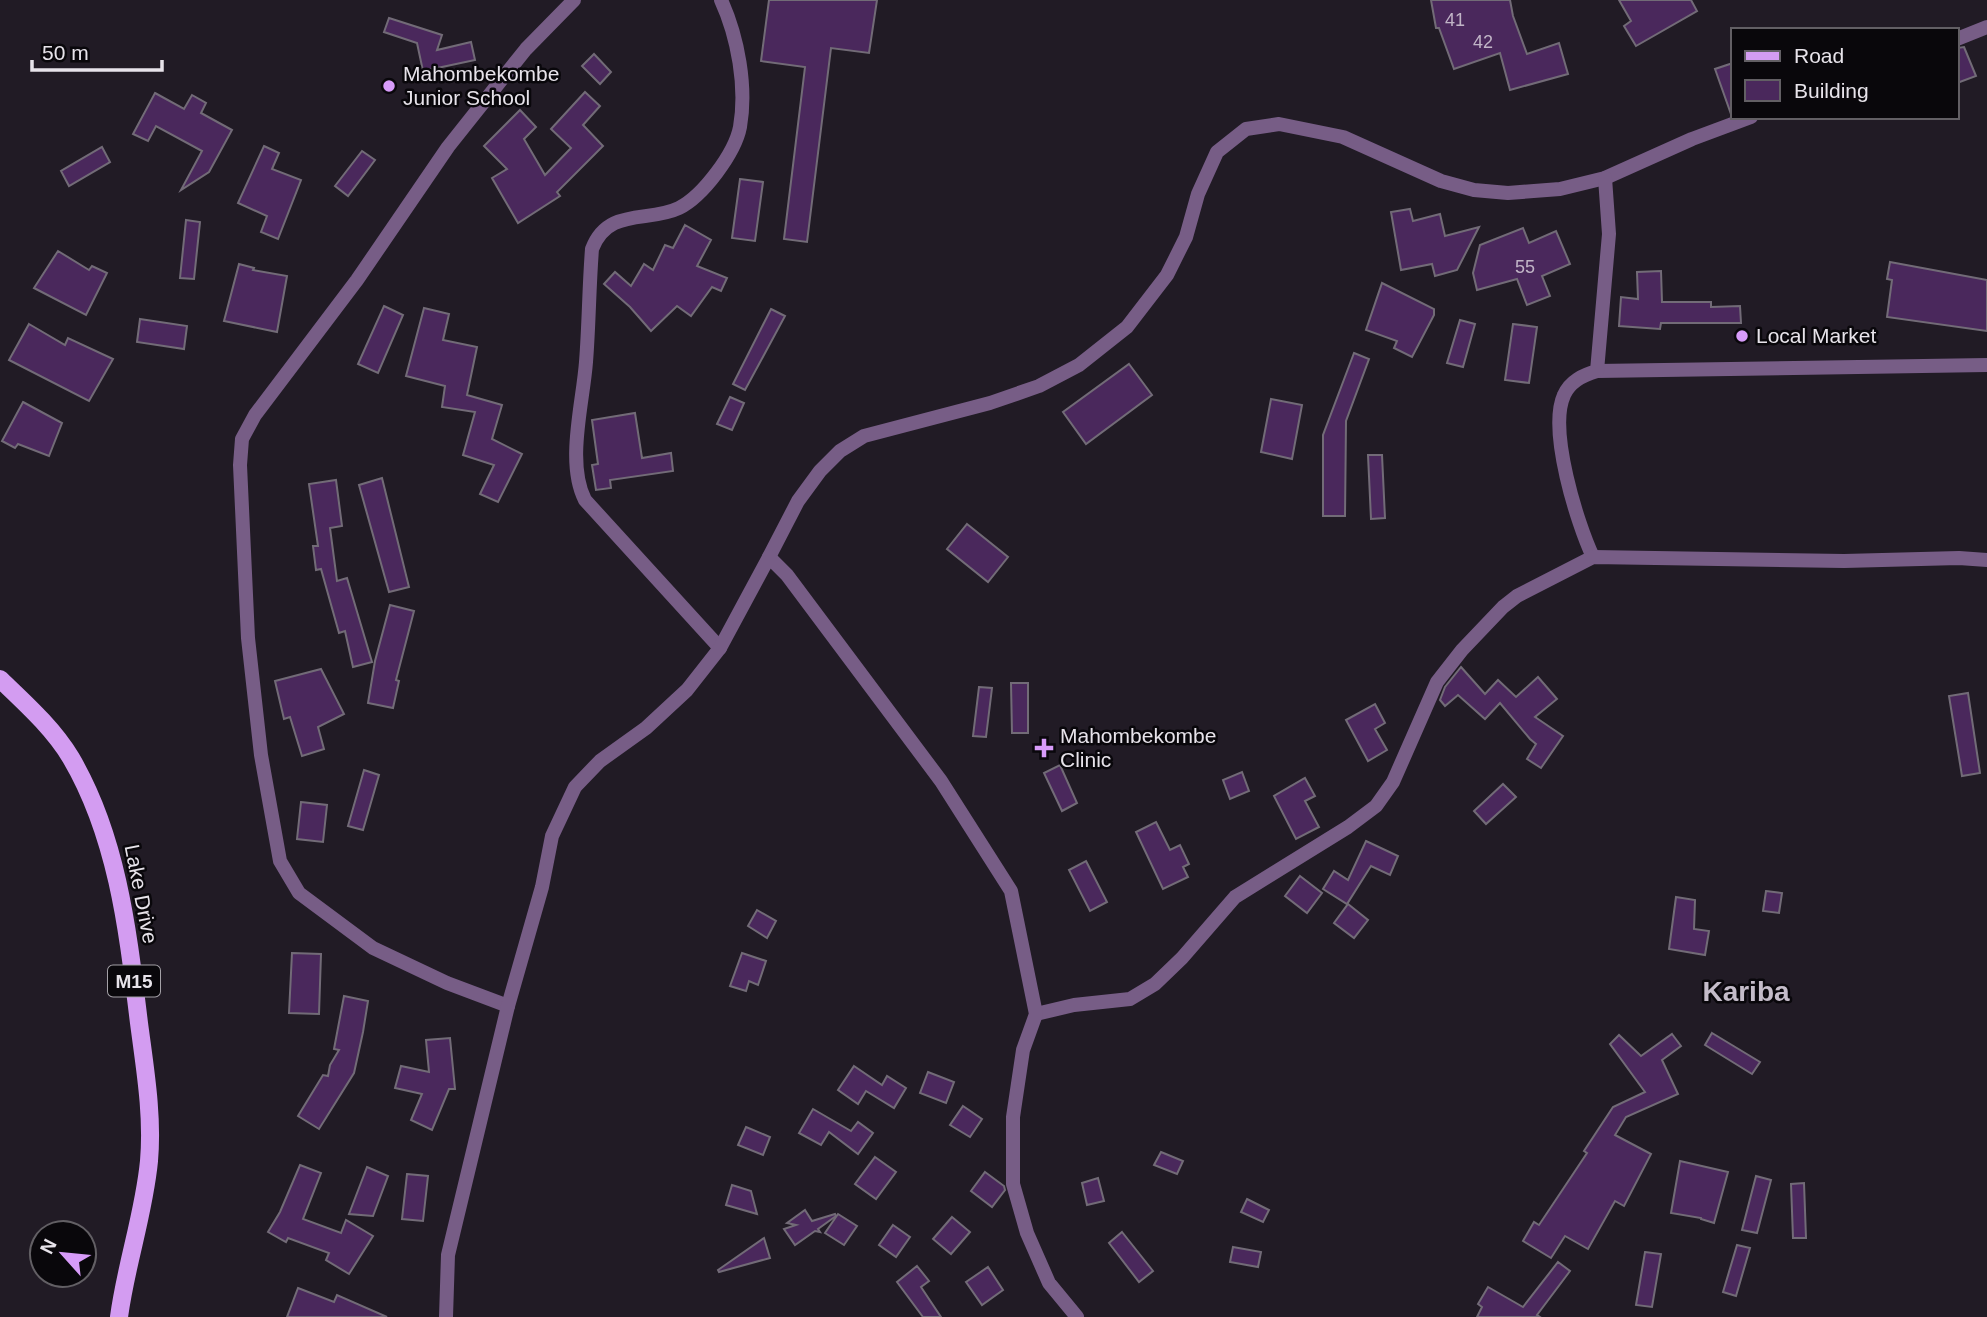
<svg xmlns="http://www.w3.org/2000/svg" width="1987" height="1317" viewBox="0 0 1987 1317" font-family="Arial,sans-serif">
	<style>
		.building { fill: #4a285c; stroke: #726b77; stroke-width: 2 }
		.lines { fill: none; stroke-linecap: round; stroke-linejoin: round }
		.minor { stroke: #775d86; stroke-width: 14 }
		.primary { stroke: #d39cf1; stroke-width: 18 }
		.poi-dot { fill: #d79bf9; stroke: #09070b; stroke-width: 2.5 }
		.labels { text-anchor: middle; stroke-width: 5; stroke-linejoin: round; paint-order: stroke }
		.number-label { font-size: 18px; fill: #c0b4c6 }
		.shield { fill: #09070b; stroke: #a4a1a7; stroke-width: 2 }
		.shield-label { font-size: 19px; font-weight: bold; fill: #e7e3ea }
		.poi-label { font-size: 21px; fill: #e7e3ea; stroke: #09070b; text-anchor: start }
		.street-label { font-size: 21px; fill: #e7e3ea; stroke: #09070b }
		.district-label { font-size: 28px; font-weight: bold; fill: #c4bcc9; stroke: #09070b }
	</style>
	<rect width="100%" height="100%" fill="#211b25"/>
	<!-- building -->
	<g class="building">
		<path d="M769,0h108l-8,53 -38,-5 -24,194 -23,-3 21,-172 -44,-6z"/>
		<path d="M1431,0h79l3,16 14,38 32,-11 9,31 -58,16 -10,-37 -46,16 -15,-41h-3z"/>
		<path d="M1619,0h72l6,11 -61,35 -12,-20 7,-5z"/>
		<path d="M389,18l53,17 -5,15 34,-8 4,18 -52,11 -6,-28 -33,-11z"/>
		<path d="M1964,47l12,29 -19,7v-35z"/>
		<path d="M594,54l17,18 -11,12 -18,-18z"/>
		<path d="M1733,63v50l-2,1 -16,-45z"/>
		<path d="M585,92l15,14 -17,19 20,21 -46,46 3,4 -42,27 -26,-45 15,-9 -23,-23 36,-36 16,17 -12,12 21,36 26,-27 -20,-19z"/>
		<path d="M155,93l29,16 8,-14 14,8 -5,10 31,17 -23,42 -28,18 21,-39 -46,-25 -8,15 -15,-7z"/>
		<path d="M264,146l15,7 -7,16 29,11 -23,59 -17,-7 6,-16 -29,-13z"/>
		<path d="M102,147l8,15 -41,24 -8,-15z"/>
		<path d="M362,151l13,9 -27,36 -13,-10z"/>
		<path d="M740,179l23,3 -8,59 -23,-3z"/>
		<path d="M1410,209l3,12 27,-7 5,22 34,-9 -22,43 -22,6 -3,-12 -31,6 -10,-58z"/>
		<path d="M186,220l14,2 -6,57 -14,-1z"/>
		<path d="M685,225l26,15 -14,26 30,12 -6,13 -9,-4 -21,29 -14,-10 -26,25 -21,-24 -26,-23 11,-12 16,14 13,-22 9,6 12,-25 8,3z"/>
		<path d="M1523,228l6,15 27,-12 14,33 -28,12 8,20 -23,9 -10,-26 -40,11 -4,-17 7,-28z"/>
		<path d="M58,251l31,19 3,-4 15,7 -21,42 -52,-27z"/>
		<path d="M1890,262l97,18v51l-100,-14 5,-37 -5,-1z"/>
		<path d="M239,264l15,4 -1,2 34,6 -10,56 -53,-11z"/>
		<path d="M1661,271l1,31h49v5l29,-1 1,17h-80l-1,6 -41,-3 2,-29 17,2 -1,-27z"/>
		<path d="M1382,283l52,26v6l-22,42 -18,-9 3,-7 -31,-11z"/>
		<path d="M384,306l19,9 -25,58 -20,-9z"/>
		<path d="M424,308l25,6 -6,26 34,7 -10,48 35,10 -10,34 30,15 -24,48 -18,-8 14,-29 -31,-10 12,-43 -33,-5 3,-21 -39,-10z"/>
		<path d="M771,309l14,7 -40,74 -12,-6z"/>
		<path d="M140,319l47,7 -3,23 -47,-7z"/>
		<path d="M1460,320l15,4 -12,43 -16,-4z"/>
		<path d="M29,324l36,21 3,-7 45,21 -24,42 -80,-41z"/>
		<path d="M1513,324l24,3 -8,56 -24,-3z"/>
		<path d="M1354,353l15,6 -23,62 -1,95h-22v-81z"/>
		<path d="M1129,364l23,31 -66,49 -23,-32z"/>
		<path d="M730,397l14,6 -12,27 -15,-6z"/>
		<path d="M1271,399l31,6 -10,54 -31,-7z"/>
		<path d="M23,402l39,21 -13,33 -31,-12 -3,4 -13,-7z"/>
		<path d="M635,413l7,45 29,-5 2,18 -63,9 1,8 -15,2 -4,-25 6,-1 -6,-44z"/>
		<path d="M1368,455h14l3,63 -14,1z"/>
		<path d="M382,478l27,109 -20,5 -30,-107z"/>
		<path d="M336,480l6,46 -12,2 7,53 10,-3 25,84 -19,5 -8,-36 -6,2 -18,-64 -5,1 -3,-24h5l-9,-62z"/>
		<path d="M967,524l41,33 -20,25 -41,-33z"/>
		<path d="M390,605l24,6 -18,69 3,1 -6,27 -25,-5 7,-42z"/>
		<path d="M1461,667l24,27 13,-14 18,17 22,-20 19,22 -22,18 28,19 -22,32 -14,-9 9,-15 -6,-5 -30,-36 -15,16 -27,-24 -13,11 -5,-6 5,-13z"/>
		<path d="M321,669l23,45 -26,13 6,22 -22,7 -12,-39 -6,2 -9,-38z"/>
		<path d="M1011,683h17v50h-16z"/>
		<path d="M979,687l13,1 -6,49 -13,-1z"/>
		<path d="M1968,693l12,80 -18,3 -13,-80z"/>
		<path d="M1375,704l10,19 -10,6 12,21 -19,11 -22,-41z"/>
		<path d="M1060,765l17,38 -15,8 -18,-38z"/>
		<path d="M364,770l15,5 -16,55 -15,-4z"/>
		<path d="M1242,772l7,19 -19,8 -7,-19z"/>
		<path d="M1305,778l10,18 -10,5 14,26 -23,12 -22,-43z"/>
		<path d="M1503,784l13,13 -30,27 -12,-13z"/>
		<path d="M301,802l26,3 -4,37 -26,-3z"/>
		<path d="M1156,822l14,28 10,-5 9,19 -6,3 5,10 -25,12 -27,-57z"/>
		<path d="M1366,841l32,15 -8,19 -19,-9 -24,38 -24,-15 11,-18 14,9z"/>
		<path d="M1086,861l21,41 -17,9 -21,-41z"/>
		<path d="M1300,876l22,17 -15,20 -22,-17z"/>
		<path d="M1766,891l16,2 -3,20 -16,-2z"/>
		<path d="M1676,897l19,3 -1,29 15,2 -4,24 -36,-6z"/>
		<path d="M1348,904l20,16 -14,18 -20,-15z"/>
		<path d="M757,910l19,11 -9,17 -19,-12z"/>
		<path d="M292,953l29,1 -2,60 -30,-1z"/>
		<path d="M742,953l24,8 -8,24 -9,-4 -3,10 -16,-5z"/>
		<path d="M344,996l24,5 -5,31 -9,41 -35,56 -21,-13 25,-41 5,1 2,-11 9,-15 -5,-1z"/>
		<path d="M1712,1033l48,29 -8,12 -47,-29z"/>
		<path d="M1672,1034l9,12 -19,14 16,34 -52,23 -11,18 36,19 -27,52 -9,-5 -27,48 -23,-13 -14,22 -28,-17 11,-19 5,3 48,-72 -3,-2 29,-44 32,-15 -35,-48 9,-9 22,21z"/>
		<path d="M450,1038l5,51h-6l-17,41 -21,-10 11,-26 -27,-6 6,-22 28,6 -3,-32z"/>
		<path d="M854,1066l28,19 5,-9 19,12 -12,20 -28,-17 -8,13 -20,-14z"/>
		<path d="M928,1072l26,10 -8,21 -26,-10z"/>
		<path d="M963,1106l19,13 -12,18 -20,-12z"/>
		<path d="M813,1109l38,22 7,-9 15,11 -15,21 -29,-22 -8,13 -22,-12z"/>
		<path d="M746,1127l24,10 -7,18 -25,-10z"/>
		<path d="M1161,1152l22,9 -6,13 -23,-9z"/>
		<path d="M875,1157l21,15 -20,27 -21,-15z"/>
		<path d="M1680,1161l48,11 -14,51 -13,-4v-1l-30,-5z"/>
		<path d="M300,1165l21,8 -18,46 38,14 5,-13 27,16 -24,38 -23,-14 3,-7 -41,-15 -2,4 -18,-10 12,-20z"/>
		<path d="M367,1167l21,9 -15,40 -24,-2z"/>
		<path d="M985,1172l19,14 1,4 -13,17 -21,-16z"/>
		<path d="M407,1174l21,2 -5,45 -21,-2z"/>
		<path d="M1756,1176l15,4 -14,53 -15,-3z"/>
		<path d="M1098,1178l6,23 -17,4 -5,-22z"/>
		<path d="M1804,1183l2,55h-13l-2,-54z"/>
		<path d="M732,1185l19,6 6,23 -31,-9z"/>
		<path d="M1247,1199l22,11 -6,12 -22,-10z"/>
		<path d="M805,1210l7,11 23,-7 1,2 -18,13 2,3 -5,-1 -20,14 -11,-16 12,-4 -9,-2z"/>
		<path d="M838,1214l19,12 -13,19 -19,-12z"/>
		<path d="M952,1217l18,15 -19,22 -18,-15z"/>
		<path d="M893,1225l17,12 -14,20 -17,-12z"/>
		<path d="M1122,1232l31,39 -14,11 -30,-39z"/>
		<path d="M764,1238l6,20 -51,14 -1,-2z"/>
		<path d="M1737,1245l13,3 -14,48 -13,-4z"/>
		<path d="M1233,1247l28,5 -3,15 -28,-5z"/>
		<path d="M1645,1252l16,2 -9,53 -16,-2z"/>
		<path d="M1558,1262l12,9 -33,44 3,2h-63l5,-10 -4,-3 10,-17 35,20z"/>
		<path d="M917,1266l12,15 -8,6 20,30h-18l-26,-35z"/>
		<path d="M988,1267l15,23 -21,15 -16,-23z"/>
		<path d="M298,1288l36,14 3,-7 50,22h-100z"/>
	</g>
	<g class="lines">
		<!-- minor -->
		<g class="minor">
			<path d="M1957,39l30,-12"/>
			<path d="M1597,371l390,-6"/>
			<path d="M769,557l29,-56 22,-30 20,-20 24,-15 126,-33 49,-17 40,-21 48,-38 40,-52 19,-38 12,-43 19,-42 29,-23 33,-5 64,13 98,44 33,9 34,3 52,-4 45,-11 87,-39 59,-22"/>
			<path d="M1593,557c-16,-34 -45,-127 -29,-162 6,-14 19,-20 33,-24l12,-137 -4,-56"/>
			<path d="M720,648l-135,-148c-19,-37 -2,-97 1,-138 3,-38 3,-75 6,-113 16,-42 56,-26 87,-41 24,-12 56,-55 61,-81 7,-40 -2,-90 -19,-127"/>
			<path d="M508,1006l-61,-23 -74,-35 -74,-55 -19,-32 -19,-106 -13,-117 -8,-173 2,-26 13,-24 102,-135 91,-133 78,-98 48,-49"/>
			<path d="M1036,1014l38,-9 56,-6 25,-15 27,-26 53,-61 113,-70 28,-21 17,-24 44,-100 25,-32 41,-43 14,-11 76,-39 251,4 115,-3 28,2"/>
			<path d="M446,1317l2,-62 60,-249 34,-119 10,-51 23,-49 25,-26 46,-33 41,-38 33,-42 49,-91 18,18 154,206 70,110 25,123 -13,36 -10,67v67l14,49 22,50 28,34"/>
		</g>
		<!-- primary -->
		<path class="primary" d="M0,679c25,24 53,49 71,79 47,80 57,175 68,265 6,46 14,92 10,138 -5,53 -23,103 -30,156"/>
	</g>
	<!-- markers -->
	<g class="poi-dot">
		<circle cx="389" cy="86" r="7"/>
		<circle cx="1742" cy="336" r="7"/>
		<path d="M1040.5 737.5h7v7h7v7h-7v7h-7v-7h-7v-7h7z"/>
	</g>
	<g class="labels">
		<!-- number labels -->
		<g class="number-label">
			<text x="1455" y="26">41</text>
			<text x="1483" y="48">42</text>
			<text x="1525" y="273">55</text>
		</g>
		<!-- shield labels -->
		<rect class="shield" x="108" y="965.5" width="52" height="31" rx="5"/>
		<g class="shield-label">
			<text x="134" y="988">M15</text>
		</g>
		<!-- poi labels -->
		<g class="poi-label">
			<text x="403" y="81">Mahombekombe<tspan x="403" dy="24">Junior School</tspan></text>
			<text x="1756" y="343">Local Market</text>
			<text x="1060" y="743">Mahombekombe<tspan x="1060" dy="24">Clinic</tspan></text>
		</g>
		<!-- street labels -->
		<g class="street-label">
			<text transform="translate(141 894) rotate(79)" y="7">Lake Drive</text>
		</g>
		<!-- district labels -->
		<g class="district-label">
			<text x="1746" y="1001">Kariba</text>
		</g>
	</g>
	<!-- legend -->
	<rect x="1731" y="28" width="228" height="91" fill="#09070b" stroke="#625f64" stroke-width="2"/>
	<rect x="1745" y="51" width="35" height="10" fill="#d39cf1" stroke="#625f64" stroke-width="2"/>
	<text x="1794" y="63" font-size="21" fill="#e7e3ea">Road</text>
	<rect x="1745" y="80" width="35" height="21" fill="#4a285c" stroke="#625f64" stroke-width="2"/>
	<text x="1794" y="98" font-size="21" fill="#e7e3ea">Building</text>
	<!-- north arrow -->
	<g transform="translate(63 1254) rotate(297)"><circle r="33" fill="#09070b" stroke="#625f64" stroke-width="2"/>
	<path d="M0-5L12 26L0 18L-12 26Z" fill="#d79bf9"/>
	<text y="-10" font-size="19" font-weight="bold" text-anchor="middle" fill="#e7e3ea">N</text>
	</g>
	<!-- scale -->
	<path d="M32 60v10h130v-10" fill="none" stroke="#e7e3ea" stroke-width="3.5"/>
	<text x="42" y="60" font-size="21" fill="#e7e3ea" stroke="#09070b" stroke-width="5" paint-order="stroke">50 m</text>
</svg>
